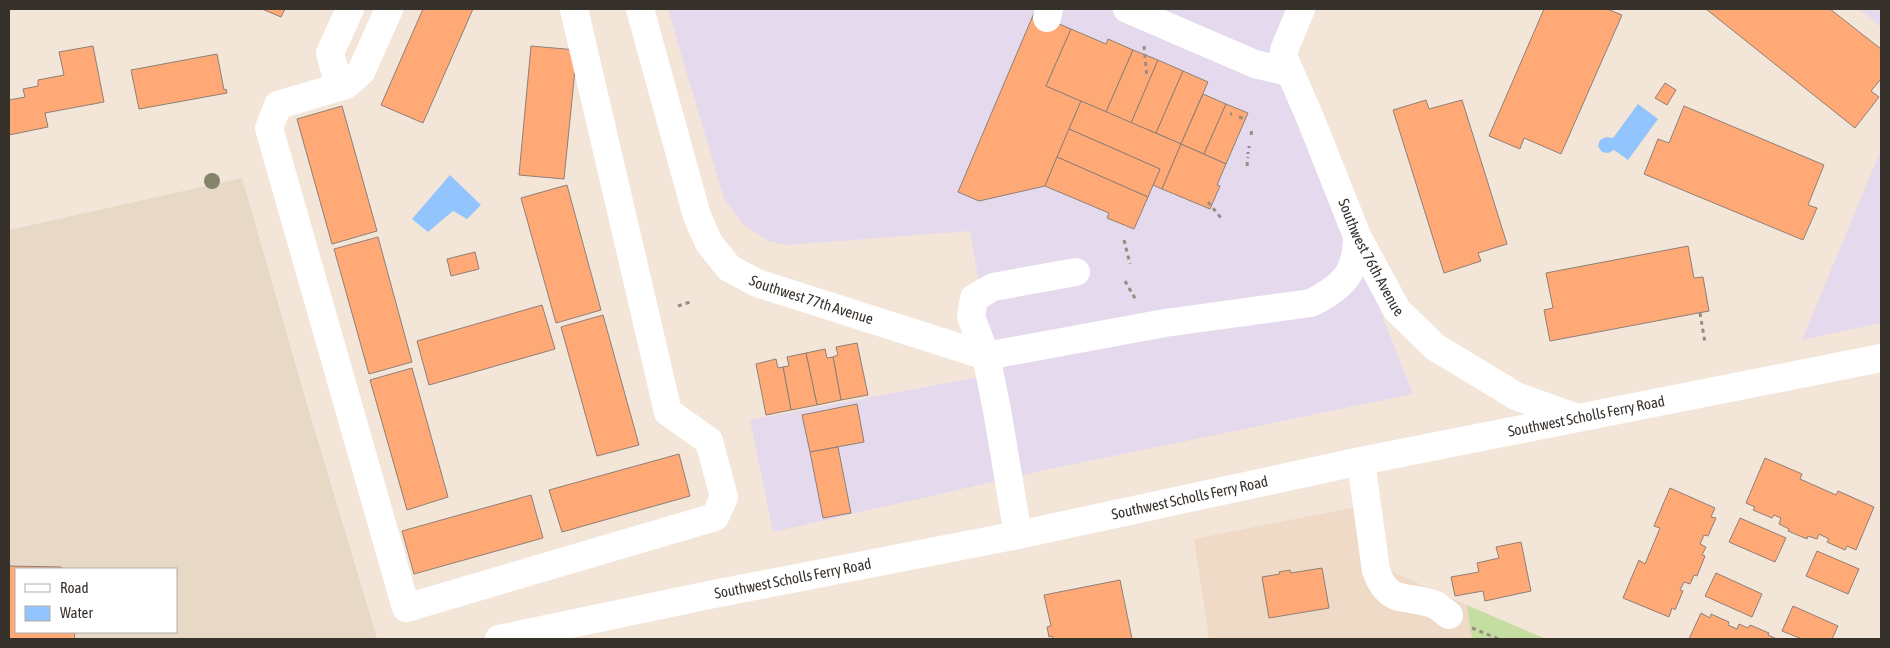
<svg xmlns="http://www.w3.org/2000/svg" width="1890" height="648" viewBox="0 0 1890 648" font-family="'Asap Condensed',sans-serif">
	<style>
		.commercial { fill: #e5d9ed }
		.built { fill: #efdac8 }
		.education { fill: #e7d9c6; fill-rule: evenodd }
		.green { fill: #c5dda0 }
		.water { fill: #92c5fd }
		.building { fill: #fea976; stroke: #8f7f76 }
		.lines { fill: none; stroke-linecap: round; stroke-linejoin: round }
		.path { stroke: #988d84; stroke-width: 3; stroke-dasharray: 4 4; stroke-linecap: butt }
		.minor { stroke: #fff; stroke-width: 28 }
		.major { stroke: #fff; stroke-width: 28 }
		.tree { fill: #84846a }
		.labels { text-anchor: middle; stroke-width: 4.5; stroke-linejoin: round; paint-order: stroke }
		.street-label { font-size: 15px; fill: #37312c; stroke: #fff }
	</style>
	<rect width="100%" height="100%" fill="#f4e5d9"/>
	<!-- commercial -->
	<g class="commercial">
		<path d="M668,9h627l-17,39 135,346 -363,75 -277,63 -23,-112 245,-46 -25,-143 -183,14 -19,-4 -24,-16 -20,-26z"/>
		<path d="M1859,9h22v18z"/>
		<path d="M1881,150v173l-79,17z"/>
	</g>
	<!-- built -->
	<path class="built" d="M1376,503l10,66 81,36 5,34h-263l-15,-100z"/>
	<!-- education -->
	<path class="education" d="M242,178l64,223 71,237 -8,1h-360v-409zM16,569h160v63h-160z"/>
	<!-- green -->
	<path class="green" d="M1467,605l79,34h-74z"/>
	<!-- water -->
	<g class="water">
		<path d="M1638,104l20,15 -30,41 -14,-10 -6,3 -6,-1 -4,-6 2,-6 6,-3 7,1z"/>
		<path d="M450,175l31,30 -14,14 -14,-8 -25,21 -16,-13z"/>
	</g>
	<!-- building -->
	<g class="building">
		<path d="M262,9h23l-4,8z"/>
		<path d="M423,9h50l-50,114 -42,-18z"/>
		<path d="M1544,9h63l15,6 -61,139 -37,-16 -4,11 -31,-13z"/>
		<path d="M1706,9h124l51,40v30l-10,12 8,6 -24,31z"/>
		<path d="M1034,13l37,16 -25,57 35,15 -36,85 -66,15 -21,-9z"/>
		<path d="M1071,29l35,15 2,-5 25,11 -27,62 -60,-26z"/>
		<path d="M93,46l11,56 -59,11 3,14 -39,8v-35l16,-3 -2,-8 15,-3v-6l26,-5 -5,-23z"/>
		<path d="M531,46l46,4 -13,129 -45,-4z"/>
		<path d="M1133,50l25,10 -27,63 -25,-11z"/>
		<path d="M217,54l7,36 2,-1 1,4 -88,16 -8,-39z"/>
		<path d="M1158,60l25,11 -27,62 -25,-10z"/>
		<path d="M1183,71l25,11 -27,62 -25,-11z"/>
		<path d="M1665,83l11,7 -9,15 -12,-7z"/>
		<path d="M1203,94l23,10 -22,50 -23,-10z"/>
		<path d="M1426,100l3,9 33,-9 45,144 -29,9 3,8 -37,12 -51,-163z"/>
		<path d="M1081,101l100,43 -19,45 -9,-4 7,-16 -91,-40z"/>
		<path d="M1226,104l22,9 -22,51 -22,-10z"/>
		<path d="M342,106l35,125 -45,13 -35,-125z"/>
		<path d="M1684,106l140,59 -16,40 9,3 -14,32 -159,-66 14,-35 11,4z"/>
		<path d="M1069,129l91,40 -12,28 -91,-40z"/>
		<path d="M1181,144l45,20 -9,21 3,1 -10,23 -48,-20z"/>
		<path d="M1057,157l91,40 -14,32 -27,-11 2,-5 -64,-27z"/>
		<path d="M567,185l34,125 -45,13 -35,-125z"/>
		<path d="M378,237l34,125 -43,12 -35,-125z"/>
		<path d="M1688,246l6,32 9,-1 6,34 -159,30 -6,-31 9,-2 -7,-35z"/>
		<path d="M475,252l4,17 -28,7 -4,-17z"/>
		<path d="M542,305l13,44 -126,36 -12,-44z"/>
		<path d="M603,315l36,130 -42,11 -36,-129z"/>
		<path d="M857,343l11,52 -27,5 -8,-43 5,-2 -2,-8z"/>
		<path d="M825,349l2,9 6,-1 8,43 -24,5 -11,-52z"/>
		<path d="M806,353l11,52 -26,5 -8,-43 6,-1 -2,-9z"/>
		<path d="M776,359l2,9 5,-1 8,43 -25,5 -10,-51z"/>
		<path d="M412,368l36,129 -41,13 -37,-130z"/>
		<path d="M857,404l7,38 -54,10 -8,-37z"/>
		<path d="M838,447l13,66 -28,5 -13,-66z"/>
		<path d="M679,454l11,42 -128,36 -13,-42z"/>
		<path d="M1765,458l37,16 -2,5 36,16 2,-4 36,16 -18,43 -9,-4 -2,4 -18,-8 2,-3 -10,-5 -2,5 -9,-3 -1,3 -19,-8 1,-2 -10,-5 2,-6 -7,-3 -2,3 -19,-8 2,-3 -9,-4z"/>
		<path d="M1670,488l45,20 -4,9 5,1 -8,18 -4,-1 -4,9 6,3 -4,8 3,1 -8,20 -3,-1 -4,9 -6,-2 -4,8 3,1 -8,19 -3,-2 -3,9 -46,-19 16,-38 6,4 15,-36 -6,-2z"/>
		<path d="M531,495l12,43 -129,36 -12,-43z"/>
		<path d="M1740,518l46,20 -11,24 -46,-20z"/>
		<path d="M1521,542l10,49 -46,10 -2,-10 -28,5 -4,-19 28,-5 -2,-9 22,-5 -3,-11z"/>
		<path d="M1817,551l42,18 -11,25 -42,-18z"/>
		<path d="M9,566l52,1 1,2h-46v63h58l1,7h-66z"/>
		<path d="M1322,568l7,40 -60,10 -7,-41 18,-3 -1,-2 11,-2 1,3z"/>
		<path d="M1716,573l46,21 -10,23 -47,-21z"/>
		<path d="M1120,580l12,59h-79l-1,-3 -3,1 -2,-10 4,-1 -7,-31z"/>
		<path d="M1793,606l45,20 -6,13h-30l-20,-8z"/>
		<path d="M1701,613l9,5 1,-4 18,8 -1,3 9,4 2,-5 9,4 2,-3 19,8 -1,2 9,4h-88z"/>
	</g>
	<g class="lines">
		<!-- path -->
		<g class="path">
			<path d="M1144,46l3,32"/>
			<path d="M1230,114h2"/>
			<path d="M1239,117l6,2"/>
			<path d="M1251,135l1,-6"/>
			<path d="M1249,148v-2"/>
			<path d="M1248,154v-2"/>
			<path d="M1247,166l1,-9"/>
			<path d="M1208,202l13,16"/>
			<path d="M1124,240l6,24"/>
			<path d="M1125,281l11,19"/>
			<path d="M678,306l12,-4"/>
			<path d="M1700,313l5,30"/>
			<path d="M1472,628l27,11"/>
		</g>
		<!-- minor -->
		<g class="minor">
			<path d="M389,9l-28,63 -15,13 -68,20 -9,23 137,480 309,-91 9,-20 -15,-56 -41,-29 -94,-403"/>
			<path id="s1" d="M640,9l57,207 12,27 20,25 28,15 229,73 11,54 21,125"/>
			<path d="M1127,9l128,55 34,8"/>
			<path id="s2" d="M1301,9l-17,41v8l27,62 46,116 40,74 38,37 81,49 61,22"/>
			<path d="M1047,18l2,-9"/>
			<path d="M339,87l-9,-34 20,-44"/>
			<path d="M1076,272l-83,15 -19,11 -3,19 15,39 179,-33 146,-20c32,-16 46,-30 46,-67"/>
			<path d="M1361,461l15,110c13,35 29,23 57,33 6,2 11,8 16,11"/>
		</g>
		<!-- major -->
		<path class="major" id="s3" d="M499,639l210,-44 309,-60 343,-74 520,-103"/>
	</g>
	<!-- trees -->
	<circle class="tree" cx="212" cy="181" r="8"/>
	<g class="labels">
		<!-- street labels -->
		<g class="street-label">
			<text dy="5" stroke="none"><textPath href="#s2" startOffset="270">Southwest 76th Avenue</textPath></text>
			<text dy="5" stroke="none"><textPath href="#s1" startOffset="365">Southwest 77th Avenue</textPath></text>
			<text dy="5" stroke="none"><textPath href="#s3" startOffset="1110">Southwest Scholls Ferry Road</textPath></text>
			<text dy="5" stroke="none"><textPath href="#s3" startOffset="705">Southwest Scholls Ferry Road</textPath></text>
			<text dy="5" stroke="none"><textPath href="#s3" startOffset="300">Southwest Scholls Ferry Road</textPath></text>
		</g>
	</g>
	<!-- border -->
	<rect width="1890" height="648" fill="none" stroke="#37312c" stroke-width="20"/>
	<!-- legend -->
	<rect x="15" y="568" width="162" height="65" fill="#ffffff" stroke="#afadab"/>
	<rect x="25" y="584" width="25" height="8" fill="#ffffff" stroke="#afadab"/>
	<text x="60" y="593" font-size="15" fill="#37312c">Road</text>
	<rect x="25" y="606" width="25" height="15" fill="#92c5fd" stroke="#afadab"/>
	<text x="60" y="618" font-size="15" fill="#37312c">Water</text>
</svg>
